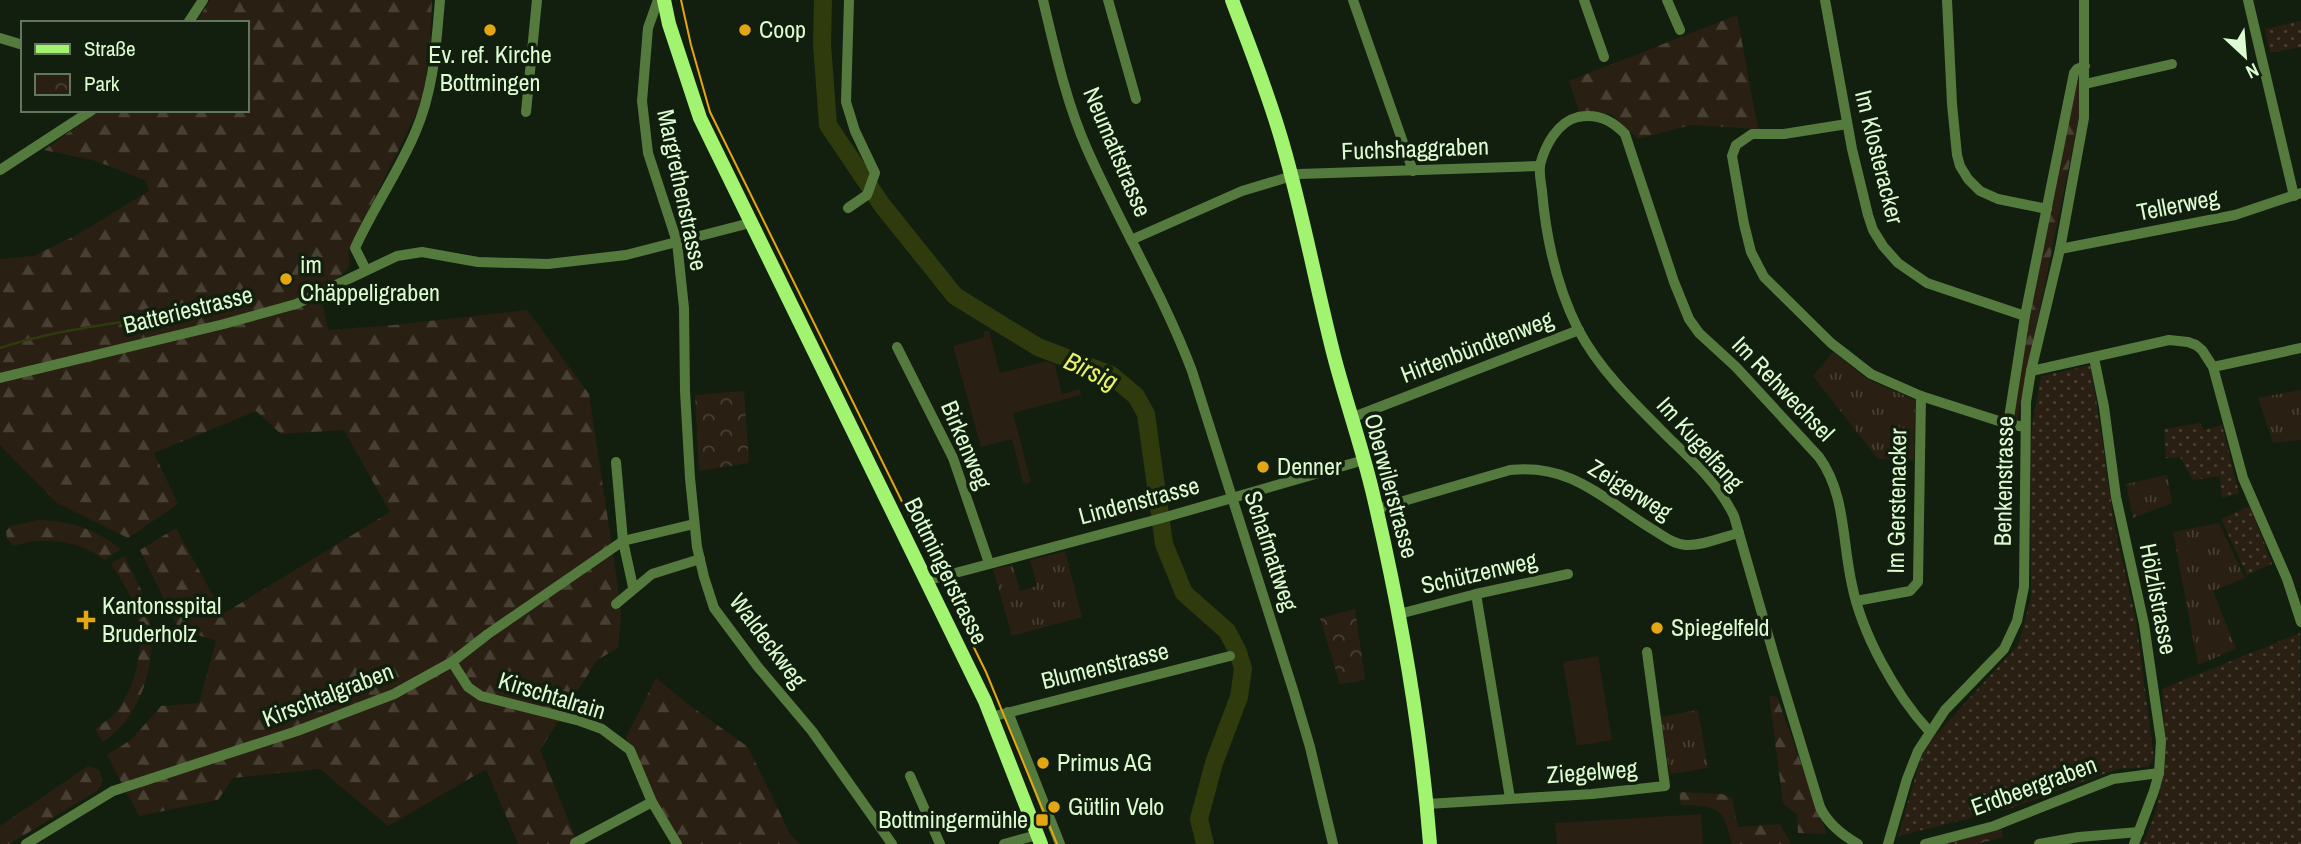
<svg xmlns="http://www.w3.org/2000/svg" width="2301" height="844" viewBox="0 0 2301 844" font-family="'Archivo Narrow',sans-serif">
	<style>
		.grass { fill: url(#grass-tufts) }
		.forest { fill: url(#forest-firs) }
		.park { fill: url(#park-crowns) }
		.garden { fill: url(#garden-dots) }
		.pitch { fill: #291f12 }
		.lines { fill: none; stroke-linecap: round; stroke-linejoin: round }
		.stream { stroke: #2f3a0d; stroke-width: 2.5 }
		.river { stroke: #2f3a0d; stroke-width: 18 }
		.street { stroke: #547b3d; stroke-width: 10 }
		.secondary { stroke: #a1f370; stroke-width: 14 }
		.tram { stroke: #e5a613; stroke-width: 2 }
		.poi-dot { fill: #e5a613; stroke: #121f0f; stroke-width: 2.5 }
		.labels { text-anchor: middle; stroke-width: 7; stroke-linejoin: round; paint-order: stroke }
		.poi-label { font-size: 24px; fill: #ddfbd1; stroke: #121f0f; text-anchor: start }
		.street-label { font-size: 24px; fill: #ddfbd1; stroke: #121f0f }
		.water-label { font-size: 26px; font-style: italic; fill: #eaf367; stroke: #121f0f }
	</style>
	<defs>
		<pattern id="grass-tufts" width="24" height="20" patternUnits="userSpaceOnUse" patternTransform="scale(1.75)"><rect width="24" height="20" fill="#291f12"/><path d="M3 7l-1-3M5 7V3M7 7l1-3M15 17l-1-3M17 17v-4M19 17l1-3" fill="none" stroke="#484033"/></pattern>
		<pattern id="forest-firs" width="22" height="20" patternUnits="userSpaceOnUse" patternTransform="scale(1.75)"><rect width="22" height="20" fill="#291f12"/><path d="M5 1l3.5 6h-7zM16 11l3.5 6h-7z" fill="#484033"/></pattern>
		<pattern id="park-crowns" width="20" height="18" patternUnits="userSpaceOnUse" patternTransform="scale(1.75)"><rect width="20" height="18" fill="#291f12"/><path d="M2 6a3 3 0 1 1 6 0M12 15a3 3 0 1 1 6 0" fill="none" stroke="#484033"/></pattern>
		<pattern id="garden-dots" width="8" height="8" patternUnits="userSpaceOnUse" patternTransform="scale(1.75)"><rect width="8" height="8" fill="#291f12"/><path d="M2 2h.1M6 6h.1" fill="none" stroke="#484033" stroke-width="1.8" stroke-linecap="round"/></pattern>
	</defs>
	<rect width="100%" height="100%" fill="#121f0f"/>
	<!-- grass -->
	<g class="grass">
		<path d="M1833,352l34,27 48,21 -1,60 -36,-1 -65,-83z"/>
		<path d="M2301,390v50l-28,3 -15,-45z"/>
		<path d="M2167,475l5,28 -39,15 -7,-34z"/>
		<path d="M2219,523l26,55 -32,13 23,58 -38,16 -25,-133z"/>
		<path d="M1065,551l17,66 -70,19 -19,-67 20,-4 7,26 17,-5 -7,-26z"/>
		<path d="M1698,710l10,58 -38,6 -10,-57z"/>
	</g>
	<!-- forest -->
	<g class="forest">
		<path d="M210,0h222l-2,44 -7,56 -74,150v17l-28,31 7,32 66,-5 133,-15 62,84 28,186 4,36 -3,32 -21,12 -57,90 38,94h-60l-32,-75 -98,57 -68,-57 -87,9 -15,22 -79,16 -32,-61 24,-15 30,-34 38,-3 17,-62 -38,-13 -38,-78 36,-22 47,86 167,-102 -46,-82 -63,4 -25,-23 -102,42 24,51 -50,34 -71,-35 -57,-58v-186l33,-3 42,-20 74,-45 -4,-11 -49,-19 -52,-11 56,-40h147v-87h-51z"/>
		<path d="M1737,15l21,114 -67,-4 -53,14 -27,-25 -32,-3 -10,-30z"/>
		<path d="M2080,78l-1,39 -62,304 -2,-4v-18l57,-308z"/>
		<path d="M39,520c32,1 56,9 82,29l-16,11c-28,-20 -59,-24 -92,-14l-6,-7 -1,-8 5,-5z"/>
		<path d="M124,556c7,14 16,29 21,44 16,49 2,113 -42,142l-8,-13c8,-6 18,-12 24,-21 20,-28 26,-68 16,-100 -5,-16 -15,-30 -24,-44z"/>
		<path d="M656,678l29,24 63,45 42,87 10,10h-124l-21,-37 -29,-70z"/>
		<path d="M1769,695l8,2 50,137 -29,-1 -1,-18 -14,-12z"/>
		<path d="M88,766l11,4 4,11 -6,10 -88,53h-9v-18z"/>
		<path d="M1679,792l43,2 10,4 6,29 42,-3 11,20h-59c-9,-38 -14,-38 -51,-39z"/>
	</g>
	<!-- park -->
	<g class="park">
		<path d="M744,391l5,72 -50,8 -4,-76z"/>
		<path d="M1355,609l10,71 -25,4 -20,-66z"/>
		<path d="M2002,829l1,8 -26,7h-34z"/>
	</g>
	<!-- garden -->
	<g class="garden">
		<path d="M2301,21v26l-31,6 -5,-24z"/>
		<path d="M2091,365l24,163 21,92 18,138 -6,9 -31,2 -105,39 -114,28 26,-88 94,-103 13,-47 -1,-144 3,-35 8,-43z"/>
		<path d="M2200,423l4,7 18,-5 17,68 -17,5 -2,-22 -27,4 -13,-23 -14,1 -2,-29z"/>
		<path d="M2250,506l22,58 -25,11 -26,-56z"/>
		<path d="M2300,633l1,211h-159c25,-44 24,-106 20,-155z"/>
	</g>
	<!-- pitch -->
	<g class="pitch">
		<path d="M989,331l11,42 47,-12 8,4 7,29 18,-5 1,6 -68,18 18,69 -8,2 -11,-45 -31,8 -28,-101 31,-9 -1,-5z"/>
		<path d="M1598,656l14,84 -35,6 -14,-84z"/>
		<path d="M1701,814l2,30h-146l-2,-21z"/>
	</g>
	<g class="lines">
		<!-- stream -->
		<path class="stream" d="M0,348c76,-26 160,-25 236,-51"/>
		<!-- river -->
		<path class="river" d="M823,0l-1,44 6,81 54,80 73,91 83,51 73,28 25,21 10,18 18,130 20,49 43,38 11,21 5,17 -4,28 -25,66 -15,56 6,25"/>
		<!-- street -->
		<g class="street">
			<path d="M658,0l-10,28 -6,73 6,52 29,89 7,66 1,83 5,87 7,69 7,30 10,31 44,59 54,64 80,113"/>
			<path d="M1043,0c12,50 23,102 44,149 33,75 76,145 105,222l102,322 16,54 23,97"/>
			<path d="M1108,0l28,99"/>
			<path d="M1353,0l60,171"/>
			<path d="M1584,0l20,57"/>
			<path d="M1667,0l13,30"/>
			<path d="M1825,0l27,149 16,66 5,15 10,16 15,17 29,20 98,33"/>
			<path d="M1947,0l5,104 5,51 3,11 8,13 12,12 18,8 49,10"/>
			<path d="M2248,0l46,196"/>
			<path d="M188,23l15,-23"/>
			<path d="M0,38l23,7"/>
			<path d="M2085,84l87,-20"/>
			<path d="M526,112l11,-112"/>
			<path d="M1847,124l-63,10h-32l-16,11 -4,11 12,68 7,28 13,25 67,66 40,31 50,22 87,28 17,3"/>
			<path d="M0,170l92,-60"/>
			<path d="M848,208l19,-13 8,-22 -20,-42 -9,-29 3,-102"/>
			<path d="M1131,240l111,-49 57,-17 241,-8"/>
			<path d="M2060,249l175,-34 66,-22"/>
			<path d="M366,270l-11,-22c18,-40 43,-75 60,-115 19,-43 21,-88 25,-133"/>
			<path d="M897,347l56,111 36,105"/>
			<path d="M2094,358l10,49 12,90 28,127 17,117 -2,32 -5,18 -20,53"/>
			<path d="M2213,367l88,-19"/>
			<path d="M2031,371l138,-31 19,2 8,3 6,5 11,17 30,111 44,101 14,43"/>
			<path d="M0,378l224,-54 72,-20 101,-48 25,-4 56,10 70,2 78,-9 124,-32"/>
			<path d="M1351,418l228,-88"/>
			<path d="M2008,424l17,-108 49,-243 3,-4 8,-3"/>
			<path d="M616,462l7,79 10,46"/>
			<path d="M1376,509l134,-39c61,-7 93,29 142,59 10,6 21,15 34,16 17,1 36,-8 53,-12"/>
			<path d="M925,581l241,-64 198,-57"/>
			<path d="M1476,594l34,204"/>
			<path d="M1856,601l54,-10 8,-9 3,-186"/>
			<path d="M616,604l36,-30 48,-15"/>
			<path d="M1399,614l77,-20 92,-20"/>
			<path d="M452,662l16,25 13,9 99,25 22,8 28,21 22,52 25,42"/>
			<path d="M1008,712l52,132"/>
			<path d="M991,717l239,-61"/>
			<path d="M910,776l30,68"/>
			<path d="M1427,804l165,-10 73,-8 -18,-134"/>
			<path d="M575,843l77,-41"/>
			<path d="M26,844l87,-53 184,-60 97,-37 58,-32 36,-28 135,-93 71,-17"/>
			<path d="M1004,844l33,-9"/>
			<path d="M1858,844c-16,-9 -30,-20 -38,-37l-45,-148 -41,-143c-15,-31 -39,-53 -64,-77 -33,-33 -70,-68 -92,-110 -21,-42 -32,-91 -36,-138 -1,-8 -3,-18 -2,-26 5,-19 17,-43 38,-48 19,-4 34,3 47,17l49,148 15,37 10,14 37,34 83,90c27,37 23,85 33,128 10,49 43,109 77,146"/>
			<path d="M1888,844l19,-65 11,-28 27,-41 59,-61 13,-28 7,-34 2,-185 5,-31 29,-122 24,-131v-118"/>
			<path d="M1925,844l69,-18 119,-47 46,-6"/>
			<path d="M2039,844l40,-7 60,-5"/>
		</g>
		<!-- secondary -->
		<g class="secondary">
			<path d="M664,0l5,24 31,94 285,583 56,143"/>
			<path d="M1232,0c18,48 37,95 51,145 20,69 33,141 51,211 12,46 28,91 39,138 27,115 48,232 57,350"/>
		</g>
		<!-- tram -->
		<path class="tram" d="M681,0l10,45 19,67 276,560 71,172"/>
	</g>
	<!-- markers -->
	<g class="poi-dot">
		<circle cx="490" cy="30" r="7"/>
		<circle cx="745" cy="30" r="7"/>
		<circle cx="286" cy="279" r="7"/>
		<circle cx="1263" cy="467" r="7"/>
		<path d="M82.5 609.5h7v7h7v7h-7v7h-7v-7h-7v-7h7z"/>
		<circle cx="1657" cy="628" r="7"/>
		<circle cx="1043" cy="763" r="7"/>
		<circle cx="1054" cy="807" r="7"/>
		<rect x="1035" y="813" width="14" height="14" rx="3.5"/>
	</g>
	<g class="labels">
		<!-- poi labels -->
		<g class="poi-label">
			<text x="759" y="38">Coop</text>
			<text x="490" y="63" text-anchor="middle">Ev. ref. Kirche<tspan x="490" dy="28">Bottmingen</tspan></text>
			<text x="300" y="273">im<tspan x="300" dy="28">Chäppeligraben</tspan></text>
			<text x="1277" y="475">Denner</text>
			<text x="102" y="614">Kantonsspital<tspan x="102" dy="28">Bruderholz</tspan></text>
			<text x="1671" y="636">Spiegelfeld</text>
			<text x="1057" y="771">Primus AG</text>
			<text x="1068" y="815">Gütlin Velo</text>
			<text x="1028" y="828" text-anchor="end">Bottmingermühle</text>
		</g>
		<!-- street labels -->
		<g class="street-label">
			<text transform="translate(1415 149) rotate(-2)" y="8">Fuchshaggraben</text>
			<text transform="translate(1117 152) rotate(67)" y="8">Neumattstrasse</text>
			<text transform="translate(1879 157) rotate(76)" y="8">Im Klosteracker</text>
			<text transform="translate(682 190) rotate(78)" y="8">Margrethenstrasse</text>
			<text transform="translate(2178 205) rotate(-11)" y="8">Tellerweg</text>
			<text transform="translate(188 310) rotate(-14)" y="8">Batteriestrasse</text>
			<text transform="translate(1477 347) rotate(-21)" y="8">Hirtenbündtenweg</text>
			<text transform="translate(1783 389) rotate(46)" y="8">Im Rehwechsel</text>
			<text transform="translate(1700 444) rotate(48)" y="8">Im Kugelfang</text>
			<text transform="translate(966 445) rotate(67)" y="8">Birkenweg</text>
			<text transform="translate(2004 481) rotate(-89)" y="8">Benkenstrasse</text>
			<text transform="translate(1391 486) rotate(75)" y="8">Oberwilerstrasse</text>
			<text transform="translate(1630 490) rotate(32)" y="8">Zeigerweg</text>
			<text transform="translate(1139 501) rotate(-15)" y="8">Lindenstrasse</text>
			<text transform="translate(1897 501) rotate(-89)" y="8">Im Gerstenacker</text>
			<text transform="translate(1271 551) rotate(72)" y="8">Schafmattweg</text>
			<text transform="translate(946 571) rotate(64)" y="8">Bottmingerstrasse</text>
			<text transform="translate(1479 573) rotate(-13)" y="8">Schützenweg</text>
			<text transform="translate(2158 599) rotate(79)" y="8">Hölzlistrasse</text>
			<text transform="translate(768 641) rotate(53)" y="8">Waldeckweg</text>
			<text transform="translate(1105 666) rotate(-14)" y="8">Blumenstrasse</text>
			<text transform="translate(328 695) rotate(-21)" y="8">Kirschtalgraben</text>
			<text transform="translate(552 696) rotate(17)" y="8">Kirschtalrain</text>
			<text transform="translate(1592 772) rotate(-4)" y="8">Ziegelweg</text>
			<text transform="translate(2034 786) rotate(-20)" y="8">Erdbeergraben</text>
		</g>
		<!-- water labels -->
		<g class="water-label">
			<text transform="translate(1091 371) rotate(26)" y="9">Birsig</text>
		</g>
	</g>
	<!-- legend -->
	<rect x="21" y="21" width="228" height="91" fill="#121f0f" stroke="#63775d" stroke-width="2"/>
	<rect x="35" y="44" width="35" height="10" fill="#a1f370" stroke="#63775d" stroke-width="2"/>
	<text x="84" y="56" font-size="21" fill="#ddfbd1">Straße</text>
	<rect x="35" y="74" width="35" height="21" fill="url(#park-crowns)" stroke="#63775d" stroke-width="2"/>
	<text x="84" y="91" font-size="21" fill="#ddfbd1">Park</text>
	<!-- north arrow -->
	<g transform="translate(2245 56) rotate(154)" stroke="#121f0f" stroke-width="5" paint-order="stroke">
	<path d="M0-5L12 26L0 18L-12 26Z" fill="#ddfbd1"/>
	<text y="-10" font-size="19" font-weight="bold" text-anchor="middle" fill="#ddfbd1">N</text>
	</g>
</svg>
